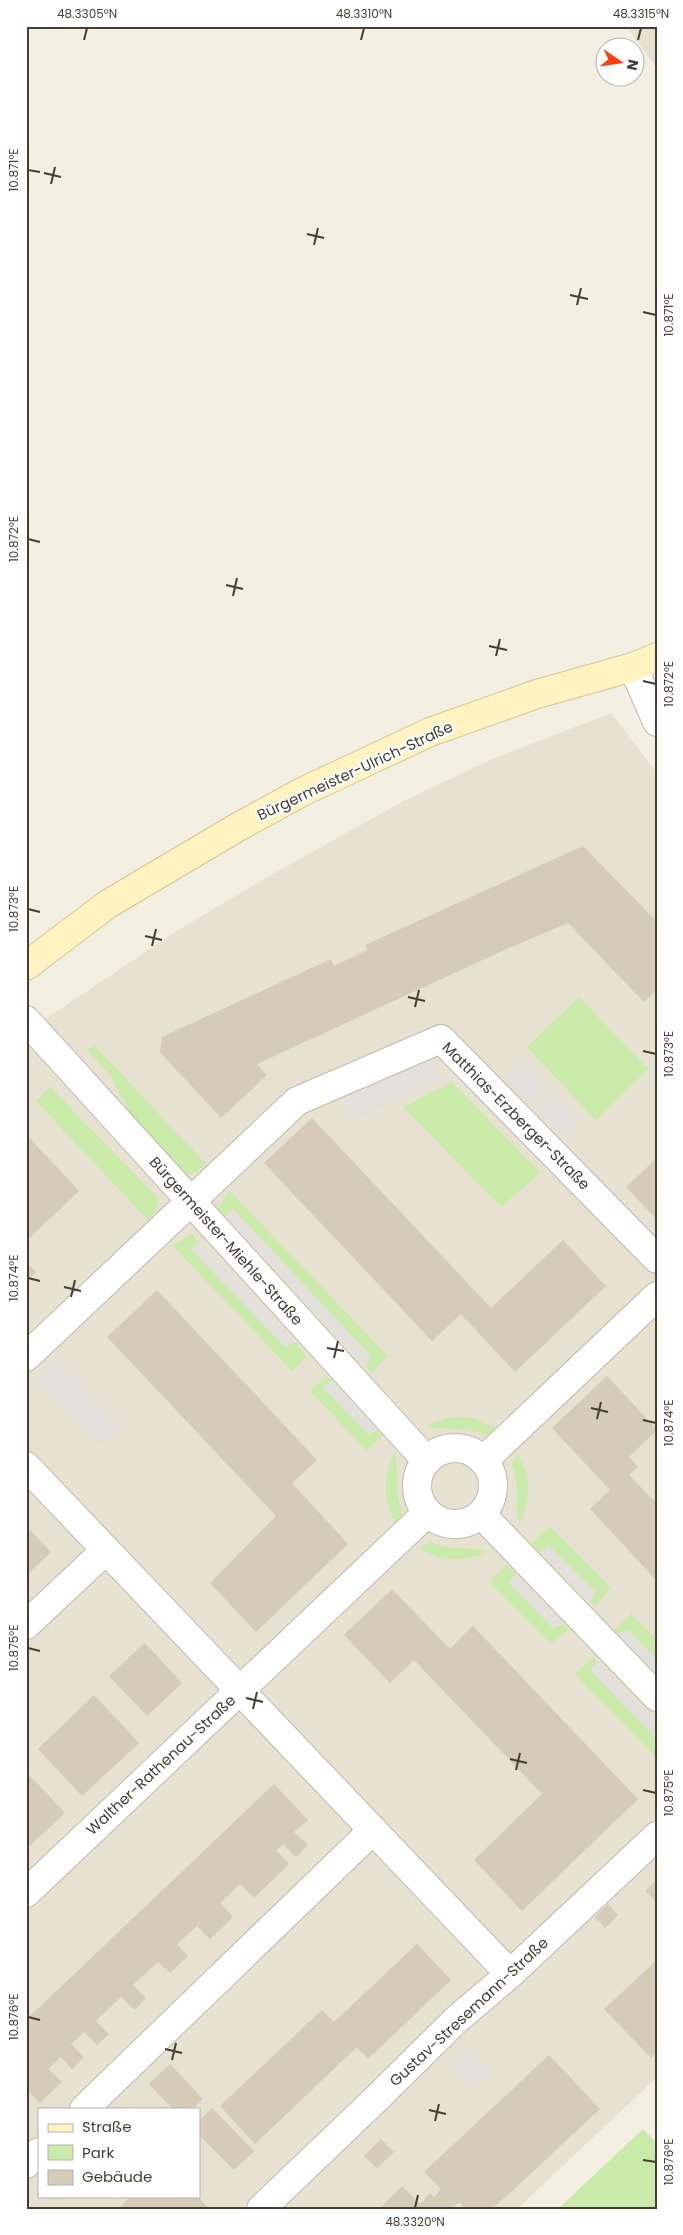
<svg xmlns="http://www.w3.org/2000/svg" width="683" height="2235" viewBox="0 0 683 2235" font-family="Poppins,sans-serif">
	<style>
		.residential { fill: #e7e1d1; fill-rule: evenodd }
		.green { fill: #caeaa9 }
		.parking { fill: #e3e0dc }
		.building { fill: #d5cbb8 }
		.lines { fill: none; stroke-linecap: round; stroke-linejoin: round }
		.street-casing { stroke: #c1baa8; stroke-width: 30 }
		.secondary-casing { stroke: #d5c690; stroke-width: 30 }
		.street { stroke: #fff; stroke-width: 28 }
		.secondary { stroke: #fff3c1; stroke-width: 28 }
		.ticks { fill: none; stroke: #453f33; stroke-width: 2 }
		.labels { text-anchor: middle; stroke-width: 4.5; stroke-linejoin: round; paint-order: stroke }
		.street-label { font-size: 15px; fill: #453f33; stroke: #fff }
		.neatline { fill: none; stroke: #453f33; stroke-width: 2 }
		.ticks-label { font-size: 12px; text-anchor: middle; fill: #453f33 }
	</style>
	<rect width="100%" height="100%" fill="#f3efe3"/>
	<!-- residential -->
	<g class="residential">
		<path d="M626,26h31v43z"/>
		<path d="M611,713l46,60v1304l-140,132h-491v-1177l154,-103 91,-54 129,-72 90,-43zM39,2109h160v87h-160z"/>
	</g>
	<!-- green -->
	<g class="green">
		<path d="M579,997l69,72 -52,51 -69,-73z"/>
		<path d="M94,1045l113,120 -20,11 -54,-57 -25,-47 -21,-22z"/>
		<path d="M452,1082l88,91 -39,34 -98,-100z"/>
		<path d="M50,1087l108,111v7l-9,16 -113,-120z"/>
		<path d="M230,1191l158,165 -16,16 -6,-5 5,-11 -138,-147 -8,8 -8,-7z"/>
		<path d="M192,1234l7,8 -7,7 93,97 11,-4 11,14 -15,15 -120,-126z"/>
		<path d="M326,1376l5,4 -8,8 45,46 11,-5 4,6 -16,16 -57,-60z"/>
		<path d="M461,1417l13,1 23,11 -12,6c-22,-11 -39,-2 -59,-10l21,-7z"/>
		<path d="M394,1452c7,21 -1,39 8,60l-6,11c-15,-27 -11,-43 -2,-71z"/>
		<path d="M518,1453c15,27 12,43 2,71 -7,-21 1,-37 -8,-60z"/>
		<path d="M549,1526l62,62 -16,18 -5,-5 4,-10 -46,-46 -7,8 -9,-10z"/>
		<path d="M430,1542c21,10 39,3 59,10 -28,9 -44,11 -70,-4z"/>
		<path d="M506,1565l10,9 -8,8 45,46 11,-4 5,5 -18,15 -62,-62z"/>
		<path d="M631,1614l26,26v19l-29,-29 -11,4 -3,-4z"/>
		<path d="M593,1657l3,3 -5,11 66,68v19l-82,-84z"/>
		<path d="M643,2129l14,14v66h-99z"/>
	</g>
	<!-- parking -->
	<g class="parking">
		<path d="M430,1058l11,20 -90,43 -9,-21z"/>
		<path d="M521,1061l27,28 -16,16 -27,-27z"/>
		<path d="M554,1095l27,27 -16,16 -27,-27z"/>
		<path d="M233,1209l138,148 -5,10 -141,-150z"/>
		<path d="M199,1242l97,100 -11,5 -94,-98z"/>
		<path d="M54,1358l66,67 -20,19 -65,-67z"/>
		<path d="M331,1380l48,49 -11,5 -45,-47z"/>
		<path d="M548,1545l47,46 -5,10 -49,-48z"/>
		<path d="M516,1574l48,50 -11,4 -45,-46z"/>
		<path d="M628,1630l29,29v15l-40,-40z"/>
		<path d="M596,1660l61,63v16l-66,-68z"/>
		<path d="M469,2047l22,24 -17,16 -23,-23z"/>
	</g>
	<!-- building -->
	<g class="building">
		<path d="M583,846l74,76v68l-13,12 -76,-79 -68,29 -243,112 10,11 -46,43 -61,-66 2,-15 169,-78 3,7 33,-16 -2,-5z"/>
		<path d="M312,1118l179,190 72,-68 43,46 -91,86 -54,-58 -29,27 -168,-178z"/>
		<path d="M26,1134l53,57 -53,50z"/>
		<path d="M657,1158v62l-31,-33z"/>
		<path d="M26,1262l10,10 -10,9z"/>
		<path d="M157,1290l160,170 -25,23 56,61 -92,88 -46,-49 66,-67 -169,-179z"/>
		<path d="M607,1376l50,54 -28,27 9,10 -9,8 28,29v77l-67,-72 20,-19 -58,-62z"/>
		<path d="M26,1526l25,26 -25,24z"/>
		<path d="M392,1589l58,60 23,-23 165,173 -116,112 -48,-51 68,-66 -128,-134 -24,23 -46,-48z"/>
		<path d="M145,1643l37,40 -35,33 -38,-40z"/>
		<path d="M94,1695l45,48 -57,53 -44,-47z"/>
		<path d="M26,1772l39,41 -39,36z"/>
		<path d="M274,1784l34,36 -14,12 14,13 -12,12 -13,-13 -7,6 13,14 -35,34 -14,-14 -20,19 13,14 -11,11 -12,11 -13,-13 -20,18 11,12 -18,17 -12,-11 -25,23 13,13 -11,12 -14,-13 -25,24 13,13 -12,11 -13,-13 -13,12 13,13 -12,12 -11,-12 -13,12 14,13 -22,21 -14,-14v-69z"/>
		<path d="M657,1880v22l-12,-11z"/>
		<path d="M608,1904l10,11 -13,13 -10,-11z"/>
		<path d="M417,1944l34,36 -83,79 -11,-12 -102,97 -35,-38 102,-96 12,12z"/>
		<path d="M657,1960v92l-6,6 -47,-49z"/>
		<path d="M549,2055l51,54 -90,84 -18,16h-26l-7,-7 -8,7h-72l23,-23 18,18 10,-11 4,4 7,-8 -17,-17z"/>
		<path d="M170,2064l33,35 -10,10h-20l-24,-25z"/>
		<path d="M212,2108l42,43 -20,19 -35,-35v-14z"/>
		<path d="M381,2139l13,13 -17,16 -13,-12z"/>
		<path d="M131,2196h66l12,13h-91z"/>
	</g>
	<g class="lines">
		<defs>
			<g id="street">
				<path d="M633,667l24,55"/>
				<path d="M26,1020l401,441"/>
				<path d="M26,1357l271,-256 144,-62 216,220"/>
				<circle cx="455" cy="1486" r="38"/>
				<path d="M483,1461l174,-165"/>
				<path d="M26,1466l484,508"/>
				<path d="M481,1514l176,183"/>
				<path d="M26,1625l80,-75"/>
				<path d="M26,1893l401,-380"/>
				<path d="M84,2109l289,-279"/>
				<path d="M26,2164l13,-12"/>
				<path d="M261,2209l115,-110 80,-79 54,-46 147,-138"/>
			</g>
			<path id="secondary" d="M26,966l82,-62 130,-77 64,-35 128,-60 107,-38 96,-27 24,-10"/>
		</defs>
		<!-- street casing -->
		<use href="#street" class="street-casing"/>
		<!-- secondary casing -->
		<use href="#secondary" class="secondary-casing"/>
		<!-- street -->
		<use href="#street" class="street"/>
		<!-- secondary -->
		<use href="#secondary" class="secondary"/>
	</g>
	<!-- ticks -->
	<path class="ticks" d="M84,40l3,-12M361,40l3,-12M638,40l3,-12M28,170l12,2M44,173l17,4M51,184l4,-17M307,234l17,4M314,245l4,-17M570,295l18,4M577,305l4,-17M643,312l13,3M28,539l12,3M226,585l17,4M233,596l4,-18M489,646l18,4M496,656l4,-17M643,681l13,3M28,909l12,3M145,936l17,4M152,946l4,-17M408,997l17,4M415,1007l4,-17M643,1051l13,3M28,1278l12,3M64,1287l17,4M71,1297l4,-17M327,1348l17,3M334,1358l4,-17M591,1408l17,4M597,1419l4,-17M643,1420l13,3M28,1648l12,3M246,1698l17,4M253,1709l4,-17M510,1759l17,4M516,1770l4,-17M643,1790l13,3M28,2017l12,3M165,2049l17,4M172,2060l4,-17M429,2110l17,4M435,2121l4,-17M643,2160l13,2M415,2208l3,-13"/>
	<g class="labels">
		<!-- street labels -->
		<g class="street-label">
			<text transform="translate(355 771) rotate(-25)" y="5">Bürgermeister-Ulrich-Straße</text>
			<text transform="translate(516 1116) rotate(45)" y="5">Matthias-Erzberger-Straße</text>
			<text transform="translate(226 1241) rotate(48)" y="5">Bürgermeister-Miehle-Straße</text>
			<text transform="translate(161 1765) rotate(-43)" y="5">Walther-Rathenau-Straße</text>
			<text transform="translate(469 2012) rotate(-43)" y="5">Gustav-Stresemann-Straße</text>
		</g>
	</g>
	<!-- border -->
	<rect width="683" height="2235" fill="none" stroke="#ffffff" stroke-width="55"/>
	<!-- legend -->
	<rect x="38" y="2108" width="162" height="90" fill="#ffffff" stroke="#b5b2ad"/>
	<rect x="48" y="2124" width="25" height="8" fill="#fff3c1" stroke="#b5b2ad"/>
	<text x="82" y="2132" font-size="15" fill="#453f33">Straße</text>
	<rect x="48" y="2145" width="25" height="15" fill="#caeaa9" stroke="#b5b2ad"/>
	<text x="82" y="2158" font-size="15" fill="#453f33">Park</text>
	<rect x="48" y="2170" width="25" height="15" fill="#d5cbb8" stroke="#b5b2ad"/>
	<text x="82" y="2182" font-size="15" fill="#453f33">Gebäude</text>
	<!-- north arrow -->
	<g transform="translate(620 62) rotate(103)"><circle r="24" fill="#ffffff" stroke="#b5b2ad"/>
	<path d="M0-4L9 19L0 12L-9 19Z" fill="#ff3d0e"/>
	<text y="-8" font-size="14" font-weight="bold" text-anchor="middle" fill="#453f33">N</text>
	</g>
	<rect x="28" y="28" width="628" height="2180" class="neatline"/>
	<g class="ticks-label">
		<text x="87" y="18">48.3305°N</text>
		<text x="364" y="18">48.3310°N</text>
		<text x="641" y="18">48.3315°N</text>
		<text transform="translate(14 170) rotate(-90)" y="4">10.871°E</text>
		<text transform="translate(669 315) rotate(-90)" y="4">10.871°E</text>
		<text transform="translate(14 539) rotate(-90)" y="4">10.872°E</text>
		<text transform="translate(669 684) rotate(-90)" y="4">10.872°E</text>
		<text transform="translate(14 909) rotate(-90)" y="4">10.873°E</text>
		<text transform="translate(669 1054) rotate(-90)" y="4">10.873°E</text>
		<text transform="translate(14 1278) rotate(-90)" y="4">10.874°E</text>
		<text transform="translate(669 1423) rotate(-90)" y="4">10.874°E</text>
		<text transform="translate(14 1648) rotate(-90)" y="4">10.875°E</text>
		<text transform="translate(669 1793) rotate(-90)" y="4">10.875°E</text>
		<text transform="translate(14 2017) rotate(-90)" y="4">10.876°E</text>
		<text transform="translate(669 2162) rotate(-90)" y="4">10.876°E</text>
		<text x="415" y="2226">48.3320°N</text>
	</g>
</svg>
